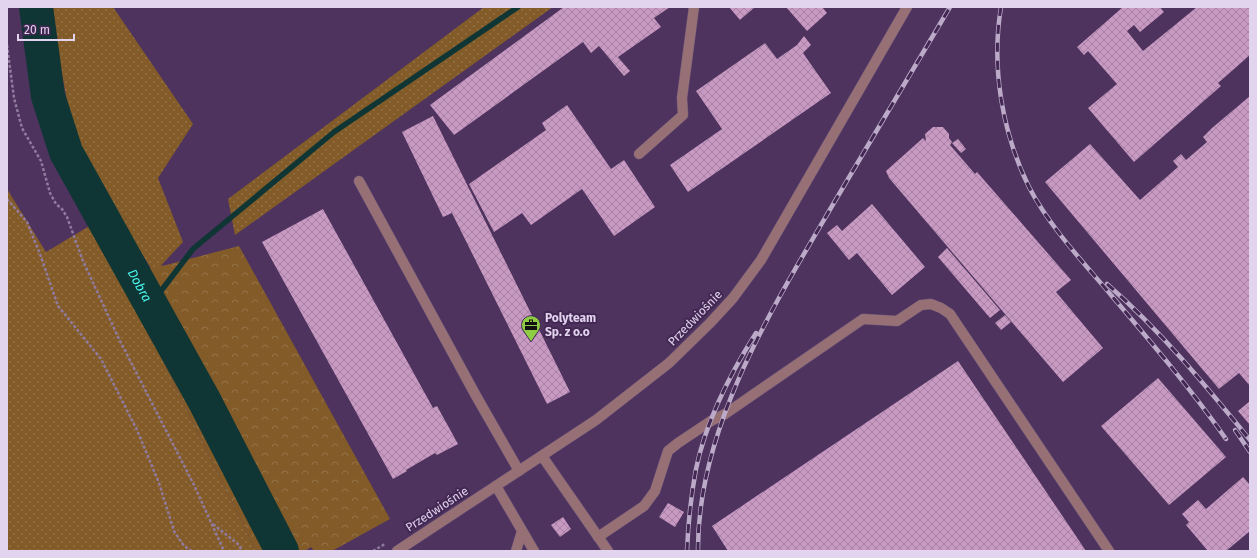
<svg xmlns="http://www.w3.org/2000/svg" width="1257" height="558" viewBox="0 0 1257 558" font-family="'Fira Sans',sans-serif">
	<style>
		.grass { fill: url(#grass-dots) }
		.forest { fill: url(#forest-crowns) }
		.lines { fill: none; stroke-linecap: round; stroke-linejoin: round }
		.stream { stroke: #0f3634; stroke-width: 5.5 }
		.river { stroke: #0f3634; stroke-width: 34 }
		.building { fill: url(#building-cross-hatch) }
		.minor-casing { stroke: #685078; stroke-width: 11 }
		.path { stroke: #907b9f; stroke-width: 2.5; stroke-dasharray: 3 2; stroke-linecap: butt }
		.minor { stroke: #967075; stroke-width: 10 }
		.rail-casing { stroke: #bcaac9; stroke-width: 4.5 }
		.rail { stroke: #422853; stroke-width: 3; stroke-dasharray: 9; stroke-linecap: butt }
		.labels { text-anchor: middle; stroke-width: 4; stroke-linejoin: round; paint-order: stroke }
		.poi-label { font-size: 12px; font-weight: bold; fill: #e2d3ee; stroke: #422853; text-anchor: start }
		.street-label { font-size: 12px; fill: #e2d3ee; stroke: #422853 }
		.water-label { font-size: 13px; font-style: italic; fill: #4bf9f2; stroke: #422853 }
	</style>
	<defs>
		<pattern id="grass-dots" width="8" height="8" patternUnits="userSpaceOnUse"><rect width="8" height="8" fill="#835b28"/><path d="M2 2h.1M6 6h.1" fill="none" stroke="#947248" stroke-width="1.8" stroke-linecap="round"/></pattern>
		<pattern id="forest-crowns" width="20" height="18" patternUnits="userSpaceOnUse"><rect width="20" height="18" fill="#835b28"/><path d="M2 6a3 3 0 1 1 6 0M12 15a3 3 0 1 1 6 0" fill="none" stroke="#947248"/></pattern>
		<pattern id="building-cross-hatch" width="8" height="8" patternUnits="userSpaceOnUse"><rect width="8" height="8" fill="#c899c2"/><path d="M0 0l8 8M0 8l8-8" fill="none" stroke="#a782a3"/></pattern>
	</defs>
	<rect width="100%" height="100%" fill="#4d335e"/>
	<!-- grass -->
	<g class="grass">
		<path d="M49,7h64l80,117 -35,54 25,64 -29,31 -77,-120z"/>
		<path d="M484,7h69l-318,228 -7,-36z"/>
		<path d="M7,189l39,63 45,-27 29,48 136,278h-249z"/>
	</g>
	<!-- forest -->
	<path class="forest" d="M239,246l151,273 -58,32h-18l-3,-4 -6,4h-16l-57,-106 -15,9 51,97h-12l-136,-278 46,-8z"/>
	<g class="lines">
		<!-- stream -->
		<g class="stream">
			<path d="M36,10l4,-3"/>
			<path d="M151,304l42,-55 141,-117 184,-125"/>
		</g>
		<!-- river -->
		<path class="river" id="s1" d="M36,7l12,89 18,56 138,248 78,151"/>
	</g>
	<!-- building -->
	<g class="building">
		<path d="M564,7h106l-16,11 7,9 -43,30 12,14 -6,5 -25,-30 -8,7 -8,-11 -129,93 -24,-30z"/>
		<path d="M729,7h26l-15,13z"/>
		<path d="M786,7h36l5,6 -20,18z"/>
		<path d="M1123,7h37l4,5 -24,20 -6,-7 -7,6 16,20 54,-44h53v48l-32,28 3,3 -87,76 -46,-54 29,-24 -29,-33 -4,4 -7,-8z"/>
		<path d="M804,36l7,9 -8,8 28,40 -143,99 -18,-27 52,-36 -26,-38 69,-48 12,16 20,-14z"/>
		<path d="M1250,96v290l-11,-13 -20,16 -174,-207 45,-38 50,56 38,-33 -5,-6 8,-7 5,6 21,-18 -4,-5 9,-9z"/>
		<path d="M567,105l44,64 13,-9 31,47 -41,29 -32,-47 -51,36 -9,-12 -28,19 -25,-48 77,-54 -4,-7z"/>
		<path d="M433,116l137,276 -23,12 -95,-191 -9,4 -41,-85z"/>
		<path d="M933,127h10l6,7v4l3,4 -2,3 25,29 2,-2 94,108 -15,12 47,56 -40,34 -174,-204 -3,-7 37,-33 3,3 -1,-7z"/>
		<path d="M958,139l8,10 -5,4 -9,-10z"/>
		<path d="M872,204l53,63 -33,28 -35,-42 -8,7 -22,-27 10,-8 5,6z"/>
		<path d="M323,209l110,199 4,-2 21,38 -21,11 -2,-2 -29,17 1,1 -14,8 -131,-237z"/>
		<path d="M947,248l53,62 -10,8 -52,-61z"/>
		<path d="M1005,315l6,7 -10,8 -6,-7z"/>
		<path d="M958,361l128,190h-358l-16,-25z"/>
		<path d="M1158,378l68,79 -57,48 -68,-79z"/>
		<path d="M1250,401v24l-12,-14z"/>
		<path d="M1243,477l7,8v46l-24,20h-18l-22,-26 3,-3 -7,-8 16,-14 8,9z"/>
		<path d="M668,503l16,9 -9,15 -16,-10z"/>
		<path d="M563,517l8,12 -11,8 -9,-12z"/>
	</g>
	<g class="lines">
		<defs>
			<g id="minor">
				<path d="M639,154l44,-39 -1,-17 12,-91"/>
				<path d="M359,181l116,213 44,77"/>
				<path d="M542,456l66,95"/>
				<path d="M496,486l38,65"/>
				<path d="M598,537l46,-31 11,-15 13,-40 10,-8 33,-22 14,-7 138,-95 34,2 24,-16 10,-1 10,4 9,6 159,237"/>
				<path d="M397,551l199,-131 73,-57 41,-40 23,-25 28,-38 146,-253"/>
				<path d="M516,551l6,-20"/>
			</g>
		</defs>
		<!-- minor casing -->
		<use href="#minor" class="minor-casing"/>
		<!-- path -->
		<g class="path">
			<path d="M7,45l7,53 8,30 19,33 9,32 6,11 6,5 5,8 16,44 36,78 75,146 30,66"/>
			<path d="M7,199l20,23 13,32 18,52 43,53 36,71 22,53 15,48 10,15 8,5"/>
			<path d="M213,524l26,21 3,6"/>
			<path d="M373,551l12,-7"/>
		</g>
		<!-- minor -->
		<use href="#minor" class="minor"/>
		<defs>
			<g id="rail">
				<path d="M1001,7c-10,60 1,125 28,180 20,39 54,75 82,108 40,47 80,94 115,144"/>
				<path d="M1107,284c54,47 98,101 143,156"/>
				<path d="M1235,430l15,22"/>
				<path d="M687,551c1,-27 4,-55 9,-82 10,-48 34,-95 60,-136"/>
				<path d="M698,551c-1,-124 76,-246 137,-350 38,-65 77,-129 115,-194"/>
			</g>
		</defs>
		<!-- rail casing -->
		<use href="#rail" class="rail-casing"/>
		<!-- rail -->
		<use href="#rail" class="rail"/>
	</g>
	<!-- icons -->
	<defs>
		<symbol id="office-pin" viewBox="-11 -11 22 30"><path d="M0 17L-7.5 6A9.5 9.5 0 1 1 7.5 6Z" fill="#8ecd43" stroke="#422853"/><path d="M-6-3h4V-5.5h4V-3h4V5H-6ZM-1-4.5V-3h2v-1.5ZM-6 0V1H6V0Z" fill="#111"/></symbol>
	</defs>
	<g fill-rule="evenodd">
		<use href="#office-pin" x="520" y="314" width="22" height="30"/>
	</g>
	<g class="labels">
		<!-- poi labels -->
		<g class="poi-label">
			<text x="545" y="322">Polyteam<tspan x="545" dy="14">Sp. z o.o</tspan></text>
		</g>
		<!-- street labels -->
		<g class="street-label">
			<text transform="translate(695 318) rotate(-46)" y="4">Przedwiośnie</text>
			<text transform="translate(437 509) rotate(-33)" y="4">Przedwiośnie</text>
		</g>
		<!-- water labels -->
		<g class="water-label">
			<text dy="5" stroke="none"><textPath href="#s1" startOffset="301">Dobra</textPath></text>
		</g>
	</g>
	<!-- border -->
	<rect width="1257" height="558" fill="none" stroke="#e2d3ee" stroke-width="16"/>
	<!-- scale -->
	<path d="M18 34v6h56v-6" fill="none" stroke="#e2d3ee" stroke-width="2"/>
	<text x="24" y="34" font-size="12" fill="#e2d3ee" stroke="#422853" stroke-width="3" paint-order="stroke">20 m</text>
</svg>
